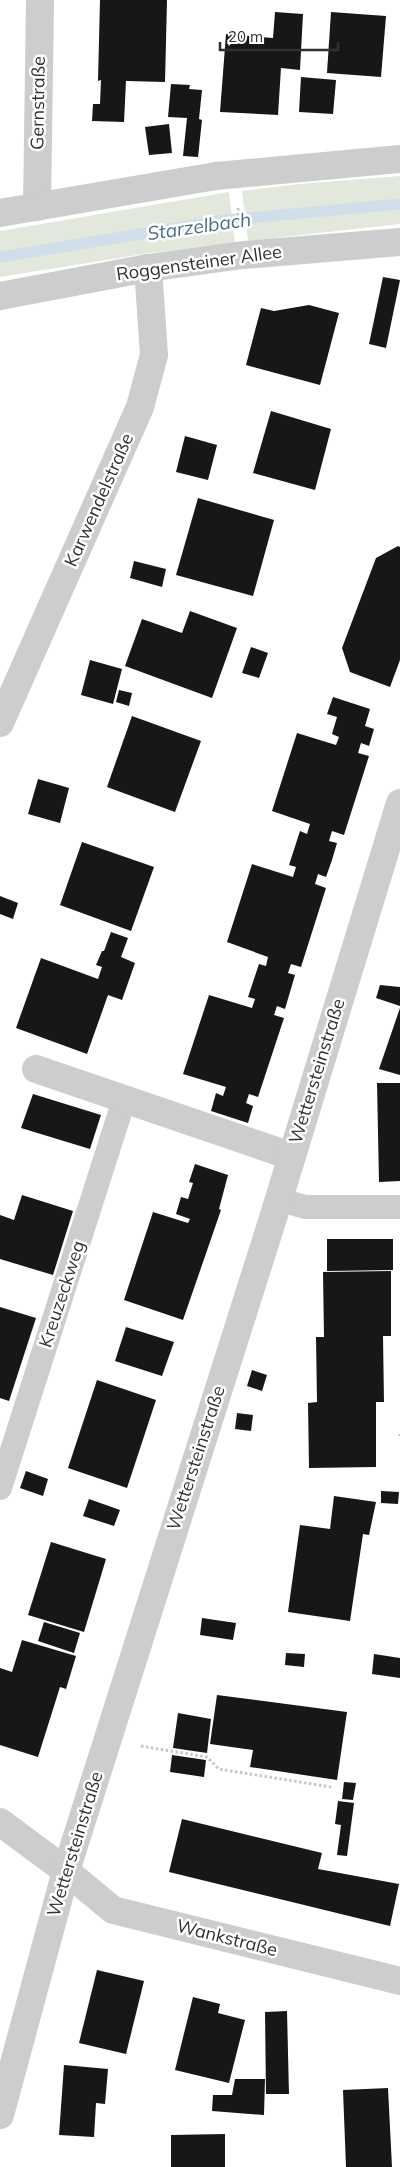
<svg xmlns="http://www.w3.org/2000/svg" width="400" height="2167" viewBox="0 0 400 2167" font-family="Mulish,sans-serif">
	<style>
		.green { fill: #e3e8dd }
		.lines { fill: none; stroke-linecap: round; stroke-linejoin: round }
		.stream { stroke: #cfdee9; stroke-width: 11 }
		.building { fill: #171717 }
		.path { stroke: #c7c7c7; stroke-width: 3; stroke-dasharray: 2.5 2.5; stroke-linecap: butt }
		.service { stroke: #cdcdcd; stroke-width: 24 }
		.minor { stroke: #cdcdcd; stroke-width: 28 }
		.labels { text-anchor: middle; stroke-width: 5; stroke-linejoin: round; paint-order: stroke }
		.street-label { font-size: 18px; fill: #303030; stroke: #fff }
		.water-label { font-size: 19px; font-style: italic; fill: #476d89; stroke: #fff }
	</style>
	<rect width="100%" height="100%" fill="#fff"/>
	<!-- green -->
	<g class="green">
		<path d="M400,176v48l-152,17 -6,-50 57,-7z"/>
		<path d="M229,192l6,51 -85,10 -150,24v-46z"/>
	</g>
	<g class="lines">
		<!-- stream -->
		<path class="stream" d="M0,257l226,-37 174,-16"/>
	</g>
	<!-- building -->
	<g class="building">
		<path d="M100,0h67l-2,82 -39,-1 -2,41 -32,-1 1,-17h7l1,-24 -3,1z"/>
		<path d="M275,12l28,2 -3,56 -19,-2 -3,47 -58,-3 6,-78 47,4z"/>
		<path d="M331,12l55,4 -5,61 -54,-4z"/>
		<path d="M301,77l35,3 -3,34 -34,-2z"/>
		<path d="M171,84l19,1 -1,4 13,1 -3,29 3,1 -4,37 -15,-1 4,-38 -19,-1z"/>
		<path d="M169,124l3,29 -23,2 -4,-28z"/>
		<path d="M383,277l17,3 -14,68 -17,-4z"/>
		<path d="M309,305l30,8 -19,72 -74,-20 15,-57 13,3z"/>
		<path d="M271,411l60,18 -16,61 -62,-17z"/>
		<path d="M185,436l32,9 -9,35 -32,-8z"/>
		<path d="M198,498l76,22 -21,76 -77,-21z"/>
		<path d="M398,546l2,1v113l-10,27 -40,-15 -8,-24 34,-90z"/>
		<path d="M134,561l32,8 -4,18 -32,-9z"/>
		<path d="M190,611l47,17 -25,70 -87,-32 17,-47 40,14z"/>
		<path d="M251,647l17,6 -9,25 -17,-5z"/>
		<path d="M90,660l32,9 -9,35 -32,-9z"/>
		<path d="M119,690l13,3 -3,13 -13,-4z"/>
		<path d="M333,697l37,12 -5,17 9,3 -5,17 -8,-3 -3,10 11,3 -25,79 -12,-4 -3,10 8,2 -5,17 -6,17 -8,-3 -3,10 11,4 -25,79 -10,-3 -3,9 7,2 -10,34 -8,-3 -3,9 10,3 -26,79 -9,-3 -3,9 7,3 -5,17 -37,-12 5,-18 7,3 3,-9 -43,-13 26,-79 43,13 3,-9 -7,-2 11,-33 7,2 2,-9 -41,-15 25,-78 41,13 3,-10 -7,-2 11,-34 7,3 3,-10 -38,-13 25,-78 39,12 3,-8 -7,-3 5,-17 -10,-3z"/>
		<path d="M132,716l69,25 -26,71 -68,-25z"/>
		<path d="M38,779l31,9 -9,35 -32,-9z"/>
		<path d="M82,842l72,25 -23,64 -71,-26z"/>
		<path d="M0,896l18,7 -5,16 -13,-5z"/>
		<path d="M111,932l17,6 -7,19 14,6 -13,37 -14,-5 -21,59 -71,-26 25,-70 57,21 4,-12 -6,-2 6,-14h2z"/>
		<path d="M380,985l20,2v19l-24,-8z"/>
		<path d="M400,1008v67l-21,-6z"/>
		<path d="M377,1083h23v98l-21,1z"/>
		<path d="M33,1094l68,21 -11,34 -69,-21z"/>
		<path d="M195,1164l33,11 -9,34 2,1 -38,110 -59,-20 29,-88 35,11 2,-4 -14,-5 5,-17 7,2 5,-16 -4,-1z"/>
		<path d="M22,1195l51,16 -20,64 -53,-16v-44l14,5z"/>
		<path d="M327,1239h66v31l-66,1z"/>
		<path d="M391,1271v65h-8l1,66h-8v65l-67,1 -1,-65 9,-1 -1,-65h8l-1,-65z"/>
		<path d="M0,1307l36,11 -27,83 -9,-3z"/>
		<path d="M126,1327l48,15 -12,34 -47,-15z"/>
		<path d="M252,1370l15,5 -5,16 -15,-5z"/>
		<path d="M97,1380l59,20 -29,88 -59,-20z"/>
		<path d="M237,1413l16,2 -2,16 -16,-2z"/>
		<path d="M26,1471l22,8 -5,17 -23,-8z"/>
		<path d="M381,1491l18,1 -1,12 -17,-1z"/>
		<path d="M334,1496l42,6 -7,33 -6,-1 -13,87 -62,-9 12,-87 30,4z"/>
		<path d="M89,1499l31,11 -6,16 -31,-10z"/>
		<path d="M51,1542l55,17 -22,73 -56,-17z"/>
		<path d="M202,1618l34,5 -3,17 -33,-5z"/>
		<path d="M44,1622l36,11 -6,20 -36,-12z"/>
		<path d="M22,1640l54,16 -10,33 -6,-2 -22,70 -38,-12v-77l12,4z"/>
		<path d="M286,1653l19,1 -1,13 -19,-2z"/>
		<path d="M374,1654l26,4v20l-28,-4z"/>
		<path d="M217,1695l130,17 -10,68 -87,-13 3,-17 -43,-6z"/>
		<path d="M178,1713l33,6 -4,34 -34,-5z"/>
		<path d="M172,1755l34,5 -2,17 -34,-5z"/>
		<path d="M344,1782l12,1 -3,17 -11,-1z"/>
		<path d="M338,1801l16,2 -7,53 -10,-1 4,-30 -6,-1z"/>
		<path d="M182,1819l140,34 -4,16 81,15 -9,42 -221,-54z"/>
		<path d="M97,1970l47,11 -18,73 -47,-11z"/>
		<path d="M193,1997l27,7 -2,9 27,7 -16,63 -54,-13z"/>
		<path d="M287,2011l2,83h-23l-1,-82z"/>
		<path d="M64,2065l44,4 -3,35 -9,-1 -2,34 -35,-2z"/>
		<path d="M235,2079h30l-1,36 -52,-4 1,-16h19z"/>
		<path d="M388,2088l4,79h-46l-3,-77z"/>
		<path d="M225,2134v33h-54v-32z"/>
	</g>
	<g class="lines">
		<!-- path -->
		<g class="path">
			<path d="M238,208l1,14"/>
			<path d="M400,1436v-2"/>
			<path d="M141,1746l66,11 12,12 112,18"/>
		</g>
		<!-- service -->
		<g class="service">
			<path d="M278,1199l27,8h95"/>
			<path d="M0,1488l124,-388"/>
		</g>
		<!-- minor -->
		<g class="minor">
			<path d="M37,207l3,-207"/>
			<path d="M0,213l216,-37 184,-17"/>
			<path d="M0,296l148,-28 95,-13 157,-13"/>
			<path d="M0,723l140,-316 14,-52 -6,-87"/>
			<path d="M36,1069l255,87"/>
			<path d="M0,1822l66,49 47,39 287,71"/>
			<path d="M0,2115l66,-244 208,-656 126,-412"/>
		</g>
	</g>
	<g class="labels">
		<!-- street labels -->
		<g class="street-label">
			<text transform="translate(38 103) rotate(-89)" y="6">Gernstraße</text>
			<text transform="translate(199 263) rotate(-8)" y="6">Roggensteiner Allee</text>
			<text transform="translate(99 500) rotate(-66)" y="6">Karwendelstraße</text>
			<text transform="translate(317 1071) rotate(-73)" y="6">Wettersteinstraße</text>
			<text transform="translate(62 1294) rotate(-72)" y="6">Kreuzeckweg</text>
			<text transform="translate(196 1458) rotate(-72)" y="6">Wettersteinstraße</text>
			<text transform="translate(75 1844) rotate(-73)" y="6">Wettersteinstraße</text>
			<text transform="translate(227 1938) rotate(14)" y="6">Wankstraße</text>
		</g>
		<!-- water labels -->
		<g class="water-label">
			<text transform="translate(199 226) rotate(-8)" y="7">Starzelbach</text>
		</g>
	</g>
	<!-- scale -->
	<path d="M220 42v8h118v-8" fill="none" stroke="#303030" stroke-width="2.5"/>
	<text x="228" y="42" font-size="15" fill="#303030" stroke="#ffffff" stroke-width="4" paint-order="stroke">20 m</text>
</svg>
